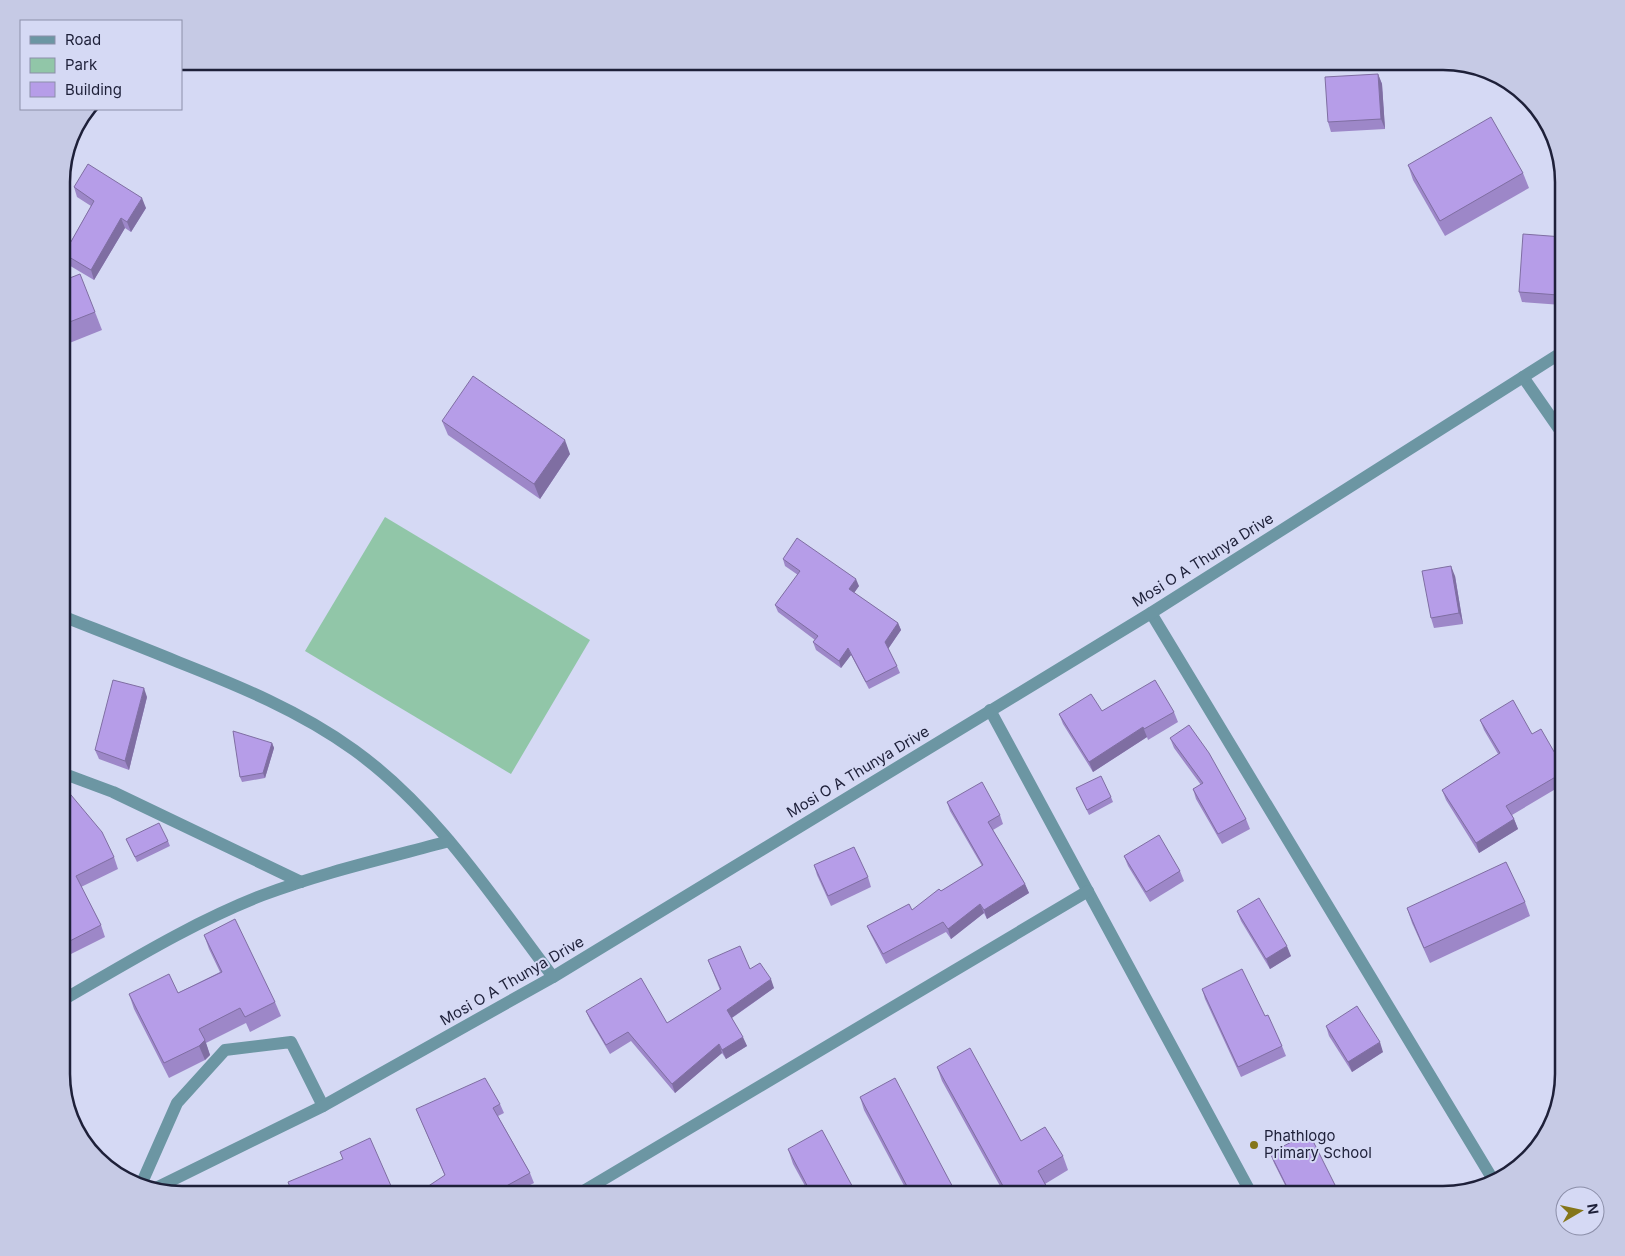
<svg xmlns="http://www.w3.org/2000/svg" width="1625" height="1256" viewBox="0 0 1625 1256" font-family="Inter,sans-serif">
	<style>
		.green { fill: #91c6a8 }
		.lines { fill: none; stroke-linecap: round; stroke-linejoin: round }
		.minor { stroke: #6c96a3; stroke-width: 12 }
		.wall { fill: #9d87c8 }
		.shaded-wall { fill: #7f6ea2 }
		.building { fill: #b69de8; stroke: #7f6ea2 }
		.poi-dot { fill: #857619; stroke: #d5d9f4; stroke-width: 2 }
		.labels { text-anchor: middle; stroke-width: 4; stroke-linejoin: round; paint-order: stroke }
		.street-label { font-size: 15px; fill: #1e2039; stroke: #d5d9f4 }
		.poi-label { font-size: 15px; fill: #1e2039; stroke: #d5d9f4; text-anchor: start }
		.rim { fill: none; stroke: #1e2039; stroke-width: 2.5 }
	</style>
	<rect width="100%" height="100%" fill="#d5d9f4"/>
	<!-- green -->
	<path class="green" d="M385,517l205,123 -79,134 -206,-123z"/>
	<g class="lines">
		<!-- minor -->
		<g class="minor">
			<path d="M1523,377l41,59"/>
			<path d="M1151,613l344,570"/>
			<path d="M62,616c38,15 77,30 116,46 61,24 122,49 176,88 82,59 139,148 199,227"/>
			<path d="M990,710l262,485"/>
			<path d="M62,773l51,19 188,90"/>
			<path d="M61,1001c66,-38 132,-79 202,-106 61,-23 124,-37 186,-54"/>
			<path d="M140,1187l37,-84 48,-53 66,-8 32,64"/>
			<path d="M152,1190l171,-84 230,-129 598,-364 413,-262"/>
			<path d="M577,1195l511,-304"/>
		</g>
	</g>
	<!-- wall -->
	<g class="wall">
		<path d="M1378,74l4,10 3,45 -54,3 -3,-10z"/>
		<path d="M1408,165l115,8 6,15 -84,48 -32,-56z"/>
		<path d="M74,187l72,21 -15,24 -6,-4 -31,52 -27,-16 -3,-10 27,-48 -14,-9z"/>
		<path d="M1563,237l1,2v42l-2,24 -40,-3 -3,-10z"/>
		<path d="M62,281l33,31 7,18 -40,16z"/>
		<path d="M442,421l128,33 -30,45 -92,-64z"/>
		<path d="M783,559l76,27 -5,7 44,30 3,7 -13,19 9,17 3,7 -31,16 -18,-34 -10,13 -25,-18 -3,-8 2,-2 -37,-28 -3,-7 23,-30 -13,-9z"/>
		<path d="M1455,576l8,48 -29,4 -3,-10z"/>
		<path d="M147,697l-18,73 -30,-11 -4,-9z"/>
		<path d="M1102,711l72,1 4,10 -30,18 -1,-3 -54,35 -30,-48 -4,-10z"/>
		<path d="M1480,720l52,14 32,35v15l-52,31 2,4 4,10 -39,24 -33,-53 -4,-10 56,-36 -14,-24z"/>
		<path d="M1170,738l76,81 4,10 -28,15 -26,-45 -3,-10 8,-4 -27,-37z"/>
		<path d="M272,743l2,5 -9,30 -23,4 -2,-5z"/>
		<path d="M62,788l52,69 4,12 -37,18 20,38 4,12 -36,18 -7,-14z"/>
		<path d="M1076,788l35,9 2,5 -24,13z"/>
		<path d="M947,802l53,13 3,9 -10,6 32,54 4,9 -42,26 -3,-6 -33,26 -5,-7 -60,32 -15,-29 -4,-9 45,-16 29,-19 41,-25 -32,-55z"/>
		<path d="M126,839l42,2 2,5 -33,16z"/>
		<path d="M1124,856l56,15 4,10 -34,21 -22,-36z"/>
		<path d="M814,865l54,12 3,10 -40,19 -14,-31z"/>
		<path d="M1525,902l5,14 -100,47 -18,-40 -5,-15z"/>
		<path d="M1237,911l54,45 -21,13 -29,-48z"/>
		<path d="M204,935l71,67 6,14 -31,16 -4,-9 -40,20 4,12 -5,5 -36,18 -35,-69 -5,-15 49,-1 42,-21 -11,-23z"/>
		<path d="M708,960l42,9 24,19 -42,30 15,28 -21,13 -4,-6 -47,40 -44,-52 -21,13 -20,-34 -4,-9 81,12 53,-33z"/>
		<path d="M1202,989l63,27 17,30 4,10 -45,21 -36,-78z"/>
		<path d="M1326,1026l57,26 -31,20 -23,-36z"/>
		<path d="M937,1067l84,74 42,15 5,14 -23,14 6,11h-46l-63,-114z"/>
		<path d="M860,1097l97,98h-48l-45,-85z"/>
		<path d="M500,1104l4,9 -6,3 32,57 4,10 -23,12h-96l30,-19 -29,-67z"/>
		<path d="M788,1149l69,46h-47l-17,-31z"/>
		<path d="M1270,1153l67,36 2,6h-49l-16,-32z"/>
	</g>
	<!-- shaded-wall -->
	<g class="shaded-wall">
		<path d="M1378,74l4,10 3,45 -4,-10z"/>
		<path d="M142,198l4,10 -15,24 -4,-10z"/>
		<path d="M121,218l4,10 -31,52 -3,-10z"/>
		<path d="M1563,237l1,2v42l-2,24 -4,-10z"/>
		<path d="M565,440l5,14 -30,45 -6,-15z"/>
		<path d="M1451,566l4,10 8,48 -4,-11z"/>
		<path d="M856,579l3,7 -8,11 -2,-8z"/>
		<path d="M898,623l3,7 -13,19 -3,-7z"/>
		<path d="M848,648l3,7 -10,13 -2,-7z"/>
		<path d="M144,688l3,9 -18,73 -4,-9z"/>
		<path d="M1143,727l4,10 -54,35 -4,-10z"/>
		<path d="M272,743l2,5 -9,30 -2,-5z"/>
		<path d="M1514,819l4,10 -39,24 -3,-10z"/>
		<path d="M1025,884l4,9 -42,26 -3,-9z"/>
		<path d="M980,904l4,9 -33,26 -3,-10z"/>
		<path d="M1287,946l4,10 -21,13 -4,-10z"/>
		<path d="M771,979l3,9 -44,31 -3,-9z"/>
		<path d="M743,1037l4,9 -21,13 -4,-9z"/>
		<path d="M205,1040l5,15 -5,5 -6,-14z"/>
		<path d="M1380,1042l3,10 -31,20 -4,-10z"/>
		<path d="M719,1044l3,9 -47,40 -3,-9z"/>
	</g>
	<!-- building -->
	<g class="building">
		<path d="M1378,74l3,45 -53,3 -3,-45z"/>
		<path d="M1491,117l32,56 -83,48 -32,-56z"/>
		<path d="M88,164l54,34 -15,24 -6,-4 -30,52 -27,-16 30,-53 -20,-14z"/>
		<path d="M1523,234l40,3 -5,58 -39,-3z"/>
		<path d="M80,274l15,38 -33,13v-44z"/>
		<path d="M473,376l92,64 -31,44 -92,-63z"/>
		<path d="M797,538l59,41 -7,10 49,34 -13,19 12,24 -31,16 -18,-34 -9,13 -26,-19 5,-6 -43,-31 25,-34 -17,-12z"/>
		<path d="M1451,566l8,47 -28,5 -9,-47z"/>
		<path d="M113,680l31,8 -19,73 -30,-11z"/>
		<path d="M1155,680l19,32 -30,17 -1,-2 -54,35 -30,-48 32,-20 11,17z"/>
		<path d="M1513,700l19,34 9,-5 23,40v3l-58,34 8,13 -38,24 -34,-53 58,-37 -20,-33z"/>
		<path d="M1189,725l20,28 37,66 -28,15 -25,-45 10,-6 -33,-45z"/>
		<path d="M233,731l39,12 -9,30 -23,4z"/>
		<path d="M1101,776l10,21 -24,13 -11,-22z"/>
		<path d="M982,782l18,33 -12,7 37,62 -41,26 -4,-6 -32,25 -5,-7 -60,32 -16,-28 42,-22 3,6 27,-21 2,2 42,-26 -36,-63z"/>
		<path d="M62,788l4,1 36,43 12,25 -38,19 25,49 -37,19 -2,-6z"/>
		<path d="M159,823l9,18 -33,16 -9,-18z"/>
		<path d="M1159,835l21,36 -34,21 -22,-36z"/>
		<path d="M854,847l14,30 -40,19 -14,-31z"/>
		<path d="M1506,862l19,40 -101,46 -17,-40z"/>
		<path d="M1259,898l28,48 -21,13 -29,-48z"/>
		<path d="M235,919l40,83 -30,15 -5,-9 -41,21 6,11 -6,6 -35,17 -35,-69 40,-20 9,19 44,-21 -18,-37z"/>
		<path d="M740,946l10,23 10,-6 11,16 -44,31 16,27 -21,13 -3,-6 -47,40 -44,-52 -22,13 -20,-34 55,-33 26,45 54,-34 -13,-29z"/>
		<path d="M1242,969l23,47 3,-1 14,31 -44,21 -36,-78z"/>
		<path d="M1357,1006l23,36 -32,20 -22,-36z"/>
		<path d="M970,1048l51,93 24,-14 18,29 -25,15 12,22 -3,2h-39l-71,-128z"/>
		<path d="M485,1078l15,26 -7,4 37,65 -40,22h-75l30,-20 -29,-66z"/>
		<path d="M895,1078l62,117h-43l-3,-6 -2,1 -49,-93z"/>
		<path d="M822,1130l35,65h-45l-24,-46z"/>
		<path d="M1309,1133l28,56 -12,6h-34l-21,-42z"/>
		<path d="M370,1138l25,57h-102l-5,-13 55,-23 -3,-7z"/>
	</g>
	<!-- markers -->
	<circle class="poi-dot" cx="1254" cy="1145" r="5"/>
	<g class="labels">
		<!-- street labels -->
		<g class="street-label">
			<text transform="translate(1203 560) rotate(-32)" y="5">Mosi O A Thunya Drive</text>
			<text transform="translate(858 772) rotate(-31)" y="5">Mosi O A Thunya Drive</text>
			<text transform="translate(512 981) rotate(-30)" y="5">Mosi O A Thunya Drive</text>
		</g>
		<!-- poi labels -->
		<g class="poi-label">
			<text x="1264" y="1141">Phathlogo<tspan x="1264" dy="17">Primary School</tspan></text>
		</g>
	</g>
	<!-- crop -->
	<path d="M0 0H1625V1256H0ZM182 70H1443A112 112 0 0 1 1555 182V1074A112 112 0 0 1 1443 1186H182A112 112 0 0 1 70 1074V182A112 112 0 0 1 182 70Z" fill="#c6cae5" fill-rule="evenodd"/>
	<path class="rim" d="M182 70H1443A112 112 0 0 1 1555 182V1074A112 112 0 0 1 1443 1186H182A112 112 0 0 1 70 1074V182A112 112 0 0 1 182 70Z"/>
	<!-- legend -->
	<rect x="20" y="20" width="162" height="90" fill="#d5d9f4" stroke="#8c8fa9"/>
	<rect x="30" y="36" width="25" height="8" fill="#6c96a3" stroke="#8c8fa9"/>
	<text x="65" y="45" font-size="15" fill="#1e2039">Road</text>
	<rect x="30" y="58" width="25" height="15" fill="#91c6a8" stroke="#8c8fa9"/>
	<text x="65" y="70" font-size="15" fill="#1e2039">Park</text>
	<rect x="30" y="82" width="25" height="15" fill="#b69de8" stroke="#8c8fa9"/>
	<text x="65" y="95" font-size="15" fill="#1e2039">Building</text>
	<!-- north arrow -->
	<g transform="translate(1580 1211) rotate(81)"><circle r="24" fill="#d5d9f4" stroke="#8c8fa9"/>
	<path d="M0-4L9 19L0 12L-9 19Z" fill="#857619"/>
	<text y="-8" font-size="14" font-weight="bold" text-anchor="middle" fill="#1e2039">N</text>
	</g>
</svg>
